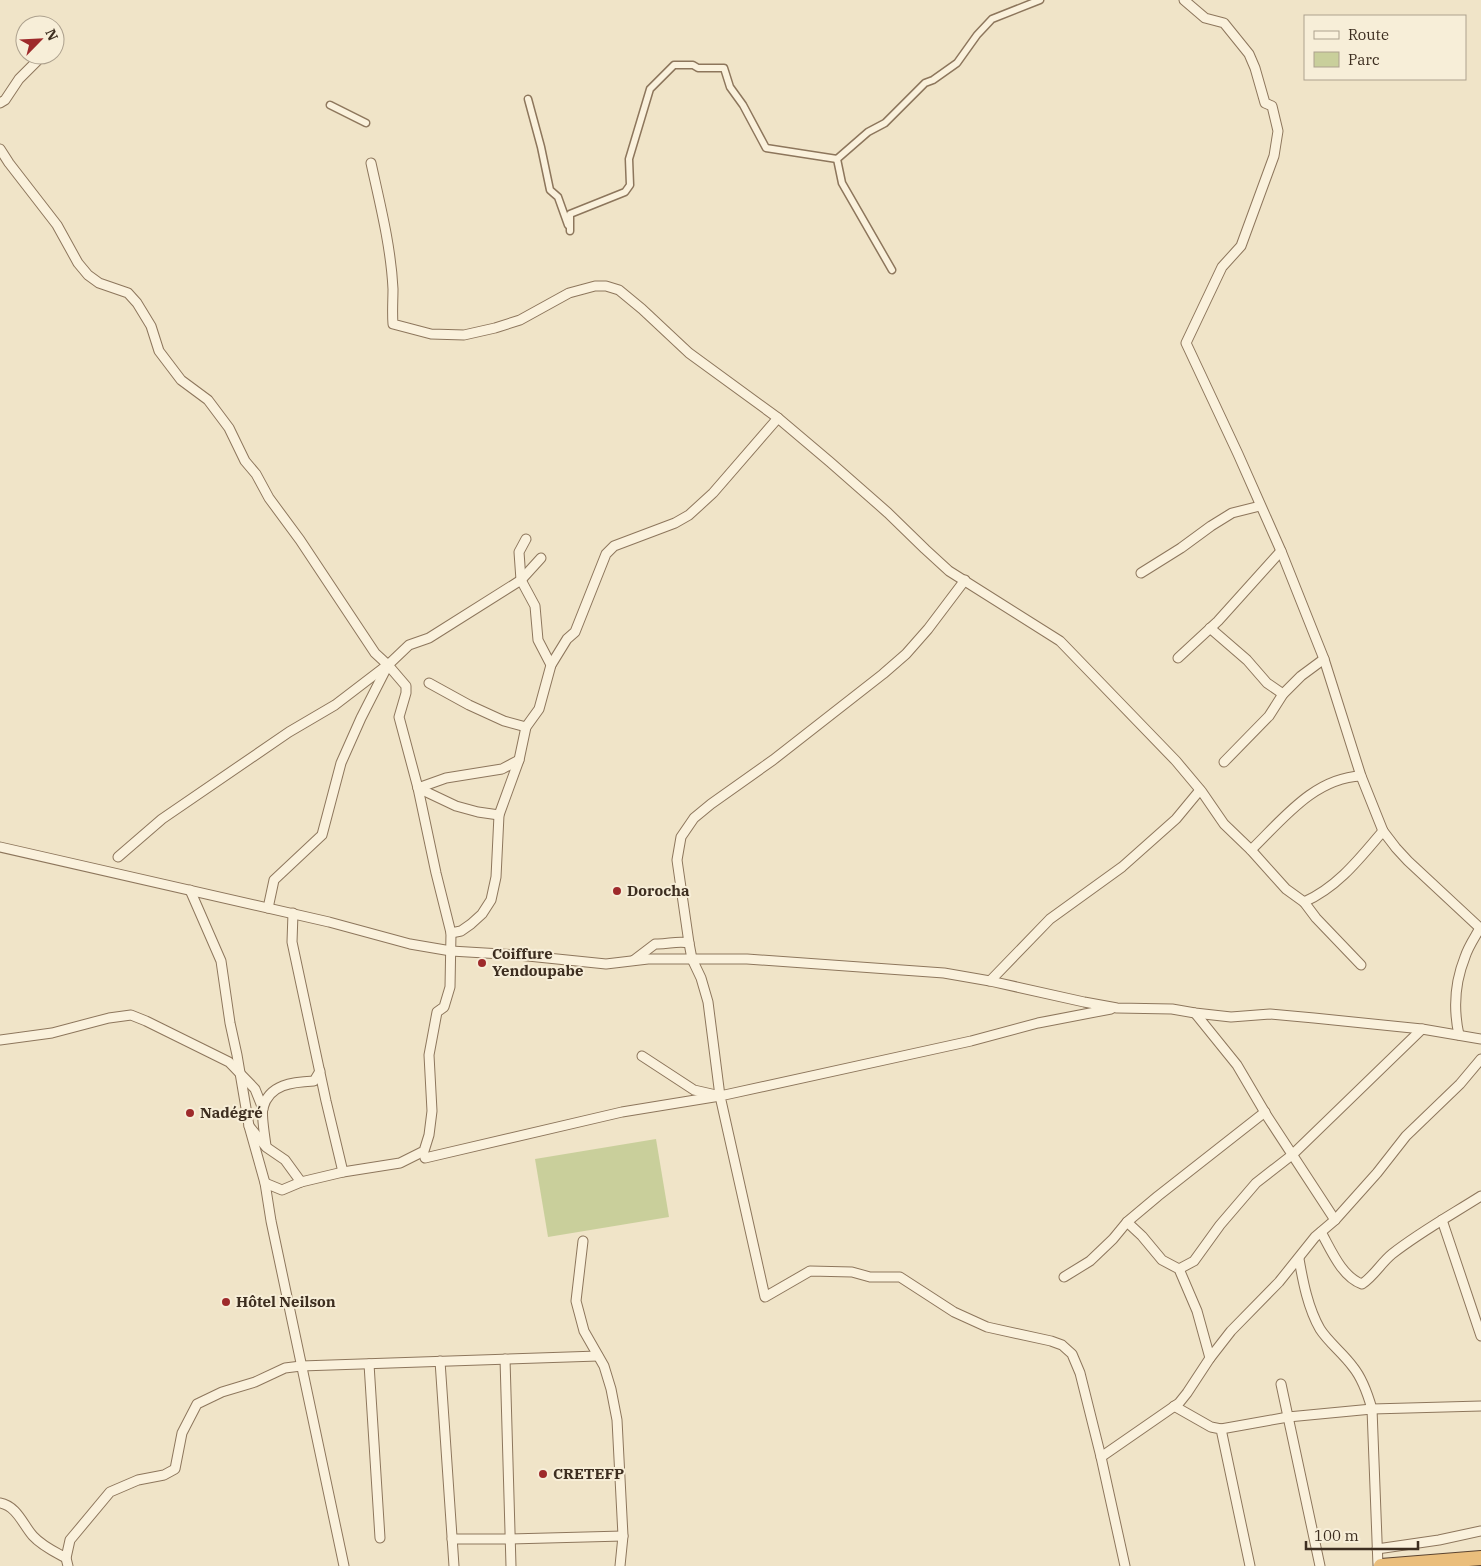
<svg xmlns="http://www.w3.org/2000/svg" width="1481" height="1566" viewBox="0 0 1481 1566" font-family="'IBM Plex Serif',serif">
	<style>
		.park { fill: #c9cf9b }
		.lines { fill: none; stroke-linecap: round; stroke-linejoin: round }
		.pedestrian-casing { stroke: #8d765c; stroke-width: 9 }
		.minor-casing { stroke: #8d765c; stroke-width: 11 }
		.trunk-casing { stroke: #5b4430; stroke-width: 16 }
		.pedestrian { stroke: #faf1dc; stroke-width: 6 }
		.minor { stroke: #faf1dc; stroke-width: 9 }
		.trunk { stroke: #eabe7c; stroke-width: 14 }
		.poi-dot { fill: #9e2a2b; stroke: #f7eed8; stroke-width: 2 }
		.labels { text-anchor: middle; stroke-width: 4; stroke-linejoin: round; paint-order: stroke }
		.poi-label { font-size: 15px; font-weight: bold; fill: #3d2e20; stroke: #f7eed8; text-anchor: start }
	</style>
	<rect width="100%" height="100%" fill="#f0e4c8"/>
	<!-- park -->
	<path class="park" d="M656,1139l13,78 -121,20 -13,-78z"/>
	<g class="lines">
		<defs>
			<g id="pedestrian">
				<path d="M528,99l13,48 9,43 8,7 10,28"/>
				<path d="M330,105l36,18"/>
				<path d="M570,231v-17l55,-22 5,-7 -1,-26 21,-70 24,-24h19l5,3h26l6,19 13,18 23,43 71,11"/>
				<path d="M892,270l-50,-87 -5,-24 31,-27 17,-9 40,-40 8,-3 24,-17 20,-28 15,-16 48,-19"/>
			</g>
			<g id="minor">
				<path d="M1184,0l21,18 19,5 25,31 6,14 10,35 7,3 6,25 -4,25 -33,90 -19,21 -36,76 52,111 43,97 43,108 37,117 22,55 13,17 12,13 73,68"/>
				<path d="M0,103l5,-3 14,-21 18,-18 -3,-6"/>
				<path d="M0,149l9,14 48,62 21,38 10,12 11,8 29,10 9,10 14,23 8,25 22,29 27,20 21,28 16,33 11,13 13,24 31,42 75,113 13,12 18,21v7l-7,24 19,71 18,85 15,60 -1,54 -6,20 -7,5 -8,43 3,56 -3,24 -5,16 -24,12 -57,9 -42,10 -16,-22 -19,-13 -17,-21"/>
				<path d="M371,163c9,41 20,84 22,126 0,11 -1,23 0,35l38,10 33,1 31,-7 25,-8 49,-27 26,-7h11l13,4 23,19 47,44 89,65 52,44 58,51 37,36 24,22 111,70 116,120 26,31 22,32 27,26 35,39 18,13c34,-15 56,-44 79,-71"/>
				<path d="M526,539l-7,13 2,28 14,26 3,34 13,25"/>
				<path d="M1141,573l40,-25 30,-22 21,-13 28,-7"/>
				<path d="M1210,628l37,32 20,23 16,11"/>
				<path d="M1178,658l40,-37 63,-70"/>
				<path d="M429,683l40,22 35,16 22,6"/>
				<path d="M1224,762l45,-46 14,-22 18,-18 23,-17"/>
				<path d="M418,788l28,-10 56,-9 17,-9"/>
				<path d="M418,788l38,18 22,6 21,3"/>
				<path d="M0,847l329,75 81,22 41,7 67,4 88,9 42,-5h99l197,14 46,8 94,21 33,6 55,1 23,4 36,4 39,-3 44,4 108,11 59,10"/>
				<path d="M1251,850c32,-31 63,-72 110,-74"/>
				<path d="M118,857l44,-38 127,-87 46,-27 51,-39"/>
				<path d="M190,890l31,71 9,62 7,32 12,71 16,57 6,38 73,345"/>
				<path d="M1304,902l12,16 45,47"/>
				<path d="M268,908l6,-28 48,-45 19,-72 20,-45 27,-53 21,-20 20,-7 92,-58 20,-22"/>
				<path d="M293,913l-1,29 34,159 17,71"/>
				<path d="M451,933l10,-2 10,-7 11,-10 9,-14 5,-23 3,-62 20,-55 7,-33 13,-18 12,-44 16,-26 8,-7 31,-78 8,-8 61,-23 14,-8 24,-22 65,-75"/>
				<path d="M634,960l21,-16c12,1 22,-4 34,-1l-12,-83 4,-23 13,-19 17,-14 62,-44 110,-86 23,-20 22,-25 37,-49"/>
				<path d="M990,981l60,-62 72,-52 54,-48 24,-29"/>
				<path d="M1111,1009l-73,14 -67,18 -251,55 45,201 45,-26 42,1 18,5h30l54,35 33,15 64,14 11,4 10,9 8,19 21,84 24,109"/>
				<path d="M1195,1013l42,52 30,51 68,104"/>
				<path d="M1459,1035c-6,-27 -4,-53 6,-78 3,-10 10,-20 15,-29"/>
				<path d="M0,1040l52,-7 57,-15 22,-3 15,6 83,41 26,27 8,20"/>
				<path d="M642,1056l52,34 22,5"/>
				<path d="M266,1146c-1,-9 -5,-31 -3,-38 6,-24 30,-26 51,-27l6,-10"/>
				<path d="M425,1158l197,-46 98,-16 -12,-94 -7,-24 -9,-19 -3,-16"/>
				<path d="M265,1183l17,7 19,-8"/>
				<path d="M1442,1220l39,116"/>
				<path d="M1127,1222l15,14 20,24 17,9 18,42 13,47"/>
				<path d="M1321,1232c10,18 21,45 41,52 12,-8 19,-21 30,-30 28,-22 59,-39 89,-58"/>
				<path d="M583,1241l-7,60 8,30 20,35 7,23 6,31 6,116 -3,30"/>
				<path d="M1299,1259c4,23 9,49 21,70 9,14 23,24 33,38 9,11 15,28 19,42l6,157"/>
				<path d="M1179,1269l15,-8 26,-36 36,-42 36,-28 130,-126"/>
				<path d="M1064,1277l26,-16 23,-22 14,-17 31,-26 107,-84"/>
				<path d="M505,1359l6,207"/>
				<path d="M440,1361l14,205"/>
				<path d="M369,1364l11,174"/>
				<path d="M1281,1384l39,182"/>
				<path d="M1174,1406l37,21 10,2 29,137"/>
				<path d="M1221,1429l67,-12 84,-8 109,-3"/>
				<path d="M1101,1457l78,-54 8,-10 23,-35 21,-27 48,-49 36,-45 20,-17 42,-47 29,-37 54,-52 21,-25"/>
				<path d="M0,1503c17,3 23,22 33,33 9,10 22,16 33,22"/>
				<path d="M452,1539h58l113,-3"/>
				<path d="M1377,1549l62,-9 42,-9"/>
				<path d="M68,1566l-2,-8 4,-18 40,-48 28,-12 26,-5 11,-6 7,-36 15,-29 25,-12 33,-10 30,-14 16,-2 297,-10"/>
			</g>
			<path id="trunk" d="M1381,1566l100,-8"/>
		</defs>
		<!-- pedestrian casing -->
		<use href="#pedestrian" class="pedestrian-casing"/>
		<!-- minor casing -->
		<use href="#minor" class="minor-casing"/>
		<!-- trunk casing -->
		<use href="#trunk" class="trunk-casing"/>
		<!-- pedestrian -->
		<use href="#pedestrian" class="pedestrian"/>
		<!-- minor -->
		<use href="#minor" class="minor"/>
		<!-- trunk -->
		<use href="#trunk" class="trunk"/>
	</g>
	<!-- markers -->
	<g class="poi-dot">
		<circle cx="617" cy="891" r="5"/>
		<circle cx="482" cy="963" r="5"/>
		<circle cx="190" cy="1113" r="5"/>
		<circle cx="226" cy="1302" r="5"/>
		<circle cx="543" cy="1474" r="5"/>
	</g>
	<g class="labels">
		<!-- poi labels -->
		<g class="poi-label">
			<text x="627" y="896">Dorocha</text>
			<text x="492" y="959">Coiffure<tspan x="492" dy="17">Yendoupabe</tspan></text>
			<text x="200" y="1118">Nadégré</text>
			<text x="236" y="1307">Hôtel Neilson</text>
			<text x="553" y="1479">CRETEFP</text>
		</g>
	</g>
	<!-- legend -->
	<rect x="1304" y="15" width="162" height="65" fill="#f7eed8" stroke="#ada18e"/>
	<rect x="1314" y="31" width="25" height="8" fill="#faf1dc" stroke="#ada18e"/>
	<text x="1348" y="40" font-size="15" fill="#3d2e20">Route</text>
	<rect x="1314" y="52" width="25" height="15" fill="#c9cf9b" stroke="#ada18e"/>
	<text x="1348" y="65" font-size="15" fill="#3d2e20">Parc</text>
	<!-- north arrow -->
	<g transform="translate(40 40) rotate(66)"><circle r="24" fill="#f7eed8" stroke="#ada18e"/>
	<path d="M0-4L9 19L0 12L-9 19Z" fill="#9e2a2b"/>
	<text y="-8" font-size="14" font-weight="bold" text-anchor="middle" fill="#3d2e20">N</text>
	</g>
	<!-- scale -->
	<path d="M1306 1541v8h112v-8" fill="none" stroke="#3d2e20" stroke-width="2.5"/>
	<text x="1314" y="1541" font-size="15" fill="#3d2e20" stroke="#f7eed8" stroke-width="4" paint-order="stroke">100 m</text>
</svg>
